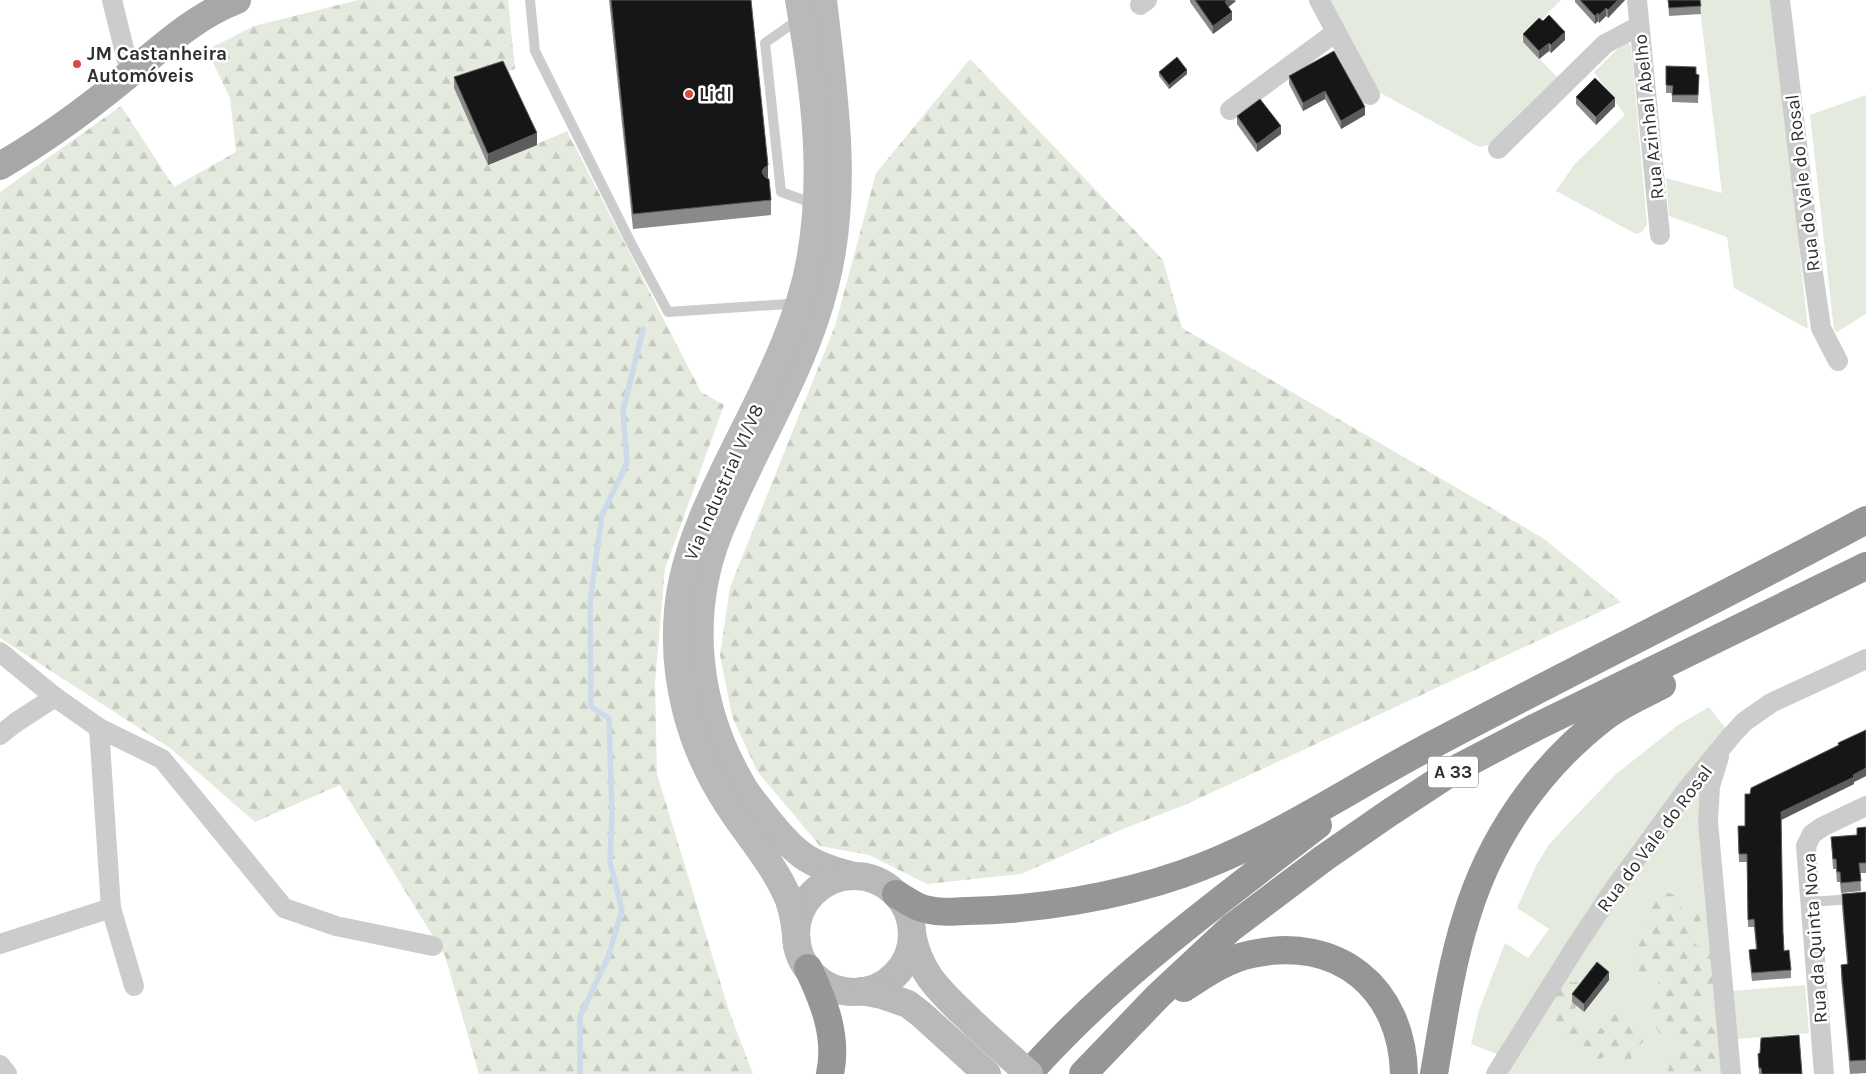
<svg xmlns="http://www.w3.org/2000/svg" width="1866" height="1074" viewBox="0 0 1866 1074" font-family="Karla,sans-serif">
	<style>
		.grass { fill: #e4ebde }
		.forest { fill: url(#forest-firs) }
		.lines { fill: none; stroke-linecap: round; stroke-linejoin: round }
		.stream { stroke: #ccdaea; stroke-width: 5.5 }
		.lane { stroke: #ccc; stroke-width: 10 }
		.street { stroke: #ccc; stroke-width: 20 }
		.secondary { stroke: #b9b9b9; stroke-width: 28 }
		.primary { stroke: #a7a7a7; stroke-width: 28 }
		.highway { stroke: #969696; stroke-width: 28 }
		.secondary-bridge { stroke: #b9b9b9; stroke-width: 28 }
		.wall { fill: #8a8a8a }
		.shaded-wall { fill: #5c5c5c }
		.building { fill: #161616; stroke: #5c5c5c }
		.poi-dot { fill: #d84b40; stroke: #fff; stroke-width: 2 }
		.labels { text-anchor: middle; stroke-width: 5; stroke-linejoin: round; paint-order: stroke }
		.shield { fill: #fff; stroke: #6d6d6d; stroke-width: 1 }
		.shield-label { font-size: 18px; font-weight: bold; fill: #2f2f2f }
		.poi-label { font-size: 19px; font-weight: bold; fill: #2f2f2f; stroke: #fff; text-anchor: start }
		.street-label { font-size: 19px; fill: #2f2f2f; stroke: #fff }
	</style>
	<defs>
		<pattern id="forest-firs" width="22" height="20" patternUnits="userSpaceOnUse" patternTransform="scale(1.25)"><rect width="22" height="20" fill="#e4ebde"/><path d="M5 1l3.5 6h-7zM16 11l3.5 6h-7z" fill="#c4cabf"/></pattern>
	</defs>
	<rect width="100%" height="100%" fill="#fff"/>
	<!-- grass -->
	<g class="grass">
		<path d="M1328,0h233l-40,40 36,37 -69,68 -9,2 -102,-56z"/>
		<path d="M1699,0h73l36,329 -74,-41 -7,-51 -58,-21 -3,-38 56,15z"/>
		<path d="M1626,41l5,5 16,178 -5,8 -6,2 -80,-43 18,-26 51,-50 -31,-43z"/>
		<path d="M1866,95v219l-29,18 -3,-2 -24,-215z"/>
		<path d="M1709,707l19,25 -229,323 -28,-11 8,-34 26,-67 23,15 21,-29 -32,-21 20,-44 11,-18 16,-18 52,-54 62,-49z"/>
		<path d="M1701,786l26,288h-224l74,-118z"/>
		<path d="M1805,985l4,48 -72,6 -5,-48z"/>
	</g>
	<!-- forest -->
	<g class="forest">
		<path d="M358,0h150l7,69 -61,20 34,76 79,-34 134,261 23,13 -59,164 -10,113 2,92 72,237 24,63h-274l-34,-118 -105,-171 -85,37 -85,-74 -170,-110v-446l121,-86 53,81 62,-35 -6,-54 -23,-48 47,-24z"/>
		<path d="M970,59l193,201 19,68 361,210 78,64 -434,202 -64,25 -102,45 -94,10 -58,-29 -49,-9 -63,-75 -25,-55 -12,-61 10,-68 105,-261 41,-153z"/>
		<path d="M1664,892l12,3 6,15 8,-1 9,5 4,16 -9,11 3,5h18l3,38 -5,5 -11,6 3,14 -7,4 12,7 7,1 10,53h-60l5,-18 8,-8 -6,-12 -14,-1 -6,-12 -1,-31 10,-17 -8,-7 -9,8 -11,-7 -3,-18 6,-6v-10l8,-8 4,-27h9z"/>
		<path d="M1568,980l5,3 7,-3 4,7 -10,24v14l4,1 10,-3 6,7 6,-2 5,2 -2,9h4l2,-5 -3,-16 6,-6c21,4 30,7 31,30l-11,8 -1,10 -13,1 -10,-7 -9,6 -10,-4 -1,-7 -13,1 -7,-10 -8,-1 -7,-9 4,-8 -5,-6 2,-7 -7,-6 12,-20z"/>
	</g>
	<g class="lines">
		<!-- stream -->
		<path class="stream" d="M580,1074v-57l28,-60 14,-47 -12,-48 2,-48 -3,-96 -18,-11 -1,-106 12,-86 25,-52 -4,-52 20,-82"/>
		<!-- lane -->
		<g class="lane">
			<path d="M530,0l5,51 97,194 36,67 120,-8 9,3"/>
			<path d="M799,19l-34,24 16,149 34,12"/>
			<path d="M1810,902l56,-4"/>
		</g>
		<!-- street -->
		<g class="street">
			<path d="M112,0l18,73"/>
			<path d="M1319,0l51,95"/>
			<path d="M1637,0l23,235"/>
			<path d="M1780,0l29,245 12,83 17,33"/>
			<path d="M1140,5l7,-5"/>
			<path d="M1230,110l106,-78"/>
			<path d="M1498,149l107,-105 34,-18"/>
			<path d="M0,652l55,45 44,31 63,31 122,149 52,18 97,20"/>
			<path d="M99,728l12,180 23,78"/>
			<path d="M0,735l15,-12 40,-26"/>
			<path d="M1719,757l-9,29 -2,36 23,252"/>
			<path d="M0,944l111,-36"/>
			<path d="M0,1065l7,9"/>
			<path d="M1496,1074l80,-128 38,-57 74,-101 44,-53 12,-13 27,-19 95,-44"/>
			<path d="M1824,1074l-18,-228 6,-12 10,-7 44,-21"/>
		</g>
		<!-- secondary -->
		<g class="secondary">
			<path d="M823,0c11,96 26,190 2,285 -22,89 -74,166 -107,250 -32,83 -21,173 23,248 6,12 15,21 23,32 29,37 43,50 90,61"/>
			<circle cx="854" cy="934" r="58"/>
			<path d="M912,933c7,44 34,63 64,93"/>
			<path d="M797,945c-1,-15 -3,-30 -8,-45 -14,-35 -42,-65 -62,-97 -37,-57 -55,-124 -49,-192 6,-77 57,-158 89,-228 16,-33 30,-68 39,-103 22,-94 9,-187 -7,-280"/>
			<path d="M862,991l20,4 26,9 13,10 66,60"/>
		</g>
		<!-- primary -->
		<path class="primary" d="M0,166c43,-25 83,-54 121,-85 37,-30 72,-64 116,-81"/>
		<!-- highway -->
		<g class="highway">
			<path d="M896,894c7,4 15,10 23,13 15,6 32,5 48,4 70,-1 149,-14 215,-37 90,-31 168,-86 252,-130 143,-76 289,-147 432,-224"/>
			<path d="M808,968c16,34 30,68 22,106"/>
			<path d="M1184,988c21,-14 43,-29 68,-34 86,-19 150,34 152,120"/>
			<path d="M1028,1074c85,-96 189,-171 290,-249"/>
			<path d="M1083,1074l75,-78 73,-68 93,-70 65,-45 67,-44 80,-42 330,-161"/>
			<path d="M1434,1074c9,-52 16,-105 32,-156 24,-80 73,-151 140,-202 16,-12 37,-21 56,-31"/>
		</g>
		<!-- secondary-bridge -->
		<path class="secondary-bridge" d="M976,1026l53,48"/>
	</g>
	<!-- wall -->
	<g class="wall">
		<path d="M609,0h142l17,178 3,22v15l-138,14z"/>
		<path d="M1190,0h46l-8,7 4,13 -19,14 -23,-32z"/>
		<path d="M1575,0h50l-17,18 -2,-2 -7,7 -1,-2 -3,3 -20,-22z"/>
		<path d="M1668,0h32l1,14 -32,2z"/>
		<path d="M1543,21l22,19 -14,13 -2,-2 -10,8 -16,-17v-8z"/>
		<path d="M1334,51l31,64 -24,14 -16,-30 -22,12 -14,-27v-8z"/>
		<path d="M1666,66l30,8 3,1 -1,28 -26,-1v-9h-6z"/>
		<path d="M1159,72l28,2 -18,15 -10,-13z"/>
		<path d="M454,77l83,68 -49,20 -34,-77z"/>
		<path d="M1576,97l39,9 -19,19 -20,-21z"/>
		<path d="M1237,116l44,18 -24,18 -20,-28z"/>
		<path d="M1866,730v46l-12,6v2l-73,36 2,112 1,19 7,19v8l-39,3 -3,-24v-7l7,-1 -2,-22h-6l-1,-65h-8l-1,-36h7l5,-32 88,-49v-2z"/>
		<path d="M1866,827v46h-6l1,18 -20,2 -1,-11h-3l-1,-13h-3l-2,-32 26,-2z"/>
		<path d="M1866,892v181l-16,1 -9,-96v-13l6,-1 -5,-57v-13z"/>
		<path d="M1609,980l-25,32 -12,-10v-8z"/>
		<path d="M1758,1054l44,20h-43z"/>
	</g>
	<!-- shaded-wall -->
	<g class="shaded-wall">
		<path d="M1227,0l9,1 -11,9v-8z"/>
		<path d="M1618,0h7l-17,18v-8z"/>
		<path d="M1606,8v8l-7,7v-8z"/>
		<path d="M1232,12v8l-19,14v-8z"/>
		<path d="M1598,13v8l-3,3v-8z"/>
		<path d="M1565,32v8l-14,13v-8z"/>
		<path d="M1549,43v8l-10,8v-8z"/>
		<path d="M1187,70v4l-18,15v-4z"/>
		<path d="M1325,91v8l-22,12v-8z"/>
		<path d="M1615,98v8l-19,19v-8z"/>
		<path d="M1365,107v8l-24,14v-8z"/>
		<path d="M1281,126v8l-24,18v-8z"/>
		<path d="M537,133v12l-49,20v-11z"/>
		<path d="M768,165v15l-6,-7 1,-4z"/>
		<path d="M1866,768v8l-12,6v2l-73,36v-8z"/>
		<path d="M1609,972v8l-25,32v-8z"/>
	</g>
	<!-- building -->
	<g class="building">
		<path d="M611,0h140l17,165 -5,4 -1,4 4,5 3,1 2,21 -138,14z"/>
		<path d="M1195,0h32l-2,2 7,10 -19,14z"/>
		<path d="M1580,0h38l-10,10 -2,-2 -7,7 -1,-2 -3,3z"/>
		<path d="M1668,0h32l1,6 -32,2z"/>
		<path d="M1549,15l16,17 -14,13 -2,-2 -10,8 -16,-17 16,-16 4,3z"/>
		<path d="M1334,51l31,56 -24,14 -16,-30 -22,12 -14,-27z"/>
		<path d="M1177,57l10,13 -18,15 -10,-13z"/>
		<path d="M503,61l34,72 -49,21 -34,-77z"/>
		<path d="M1666,66l30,1v7l3,1 -1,20h-26l1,-9 -7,-1z"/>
		<path d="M1595,78l20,20 -19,19 -20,-20z"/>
		<path d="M1260,99l21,27 -24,18 -20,-28z"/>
		<path d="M1866,730v38l-13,7 1,2 -73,35 2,120 1,19 5,-1 2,20 -39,3 -3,-23 8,-1 -3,-30 -6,1 -1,-66h-8l-1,-28h7v-32h5l1,-6 88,-43 -1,-2z"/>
		<path d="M1866,827v36h-7l2,18 -20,2 -1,-11h-3l-1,-13h-3l-2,-22 26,-2v-7z"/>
		<path d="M1866,892v168l-16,1 -9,-96 7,-1 -6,-70z"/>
		<path d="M1597,962l12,10 -25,32 -12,-10z"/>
		<path d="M1799,1035l3,39h-40l-1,-6h-2l-1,-14 2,-1 1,-15z"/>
	</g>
	<!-- markers -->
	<g class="poi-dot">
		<circle cx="77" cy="64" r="5"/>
		<circle cx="689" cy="94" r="5"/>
	</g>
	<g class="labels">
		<!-- shield labels -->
		<rect class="shield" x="1428" y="756.5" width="50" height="31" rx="4"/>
		<g class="shield-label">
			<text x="1453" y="778">A 33</text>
		</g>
		<!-- poi labels -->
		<g class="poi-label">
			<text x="87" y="60">JM Castanheira<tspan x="87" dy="22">Automóveis</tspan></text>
			<text x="699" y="101">Lidl</text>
		</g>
		<!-- street labels -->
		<g class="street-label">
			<text transform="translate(1648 117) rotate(-96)" y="7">Rua Azinhal Abelho</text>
			<text transform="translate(1802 183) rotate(-97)" y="7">Rua do Vale do Rosal</text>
			<text transform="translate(723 482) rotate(-66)" y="7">Via Industrial V1/V8</text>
			<text transform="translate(1654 838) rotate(-53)" y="7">Rua do Vale do Rosal</text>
			<text transform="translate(1814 938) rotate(-94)" y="7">Rua da Quinta Nova</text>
		</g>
	</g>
</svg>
